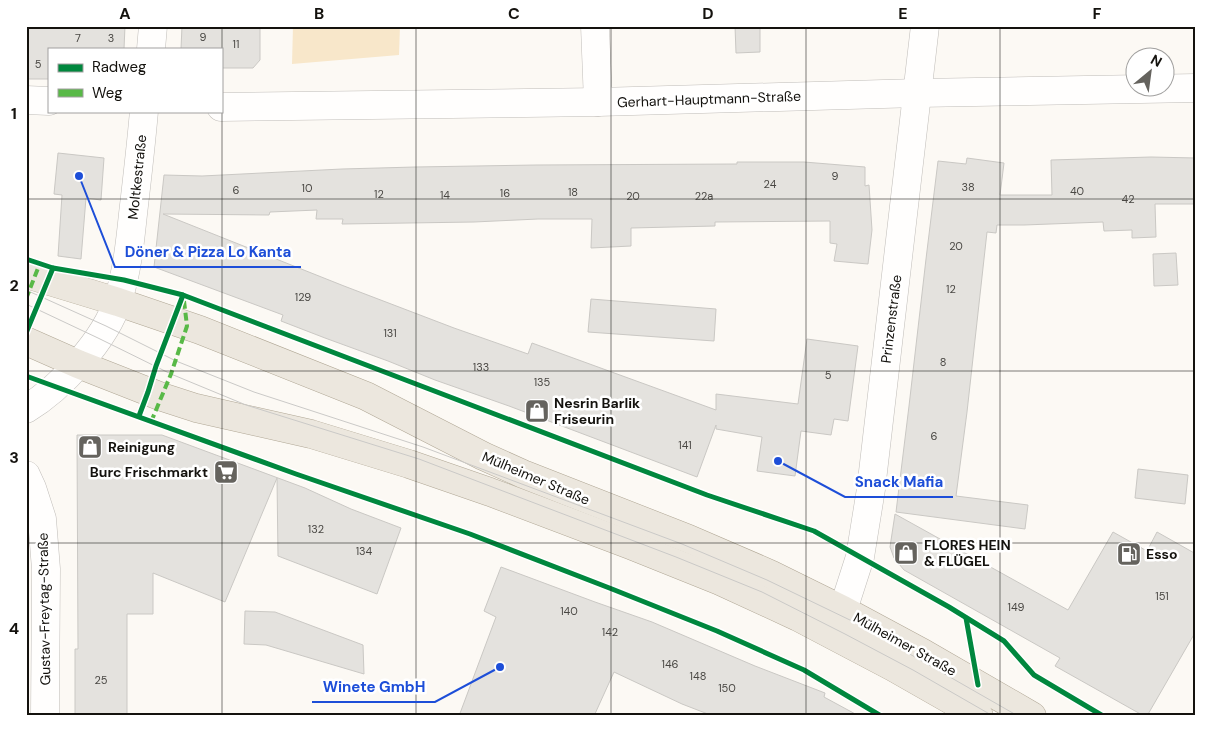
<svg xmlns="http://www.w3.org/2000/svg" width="1222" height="742" viewBox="0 0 1222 742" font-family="'DM Sans',sans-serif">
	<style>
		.green { fill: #f8e7ca }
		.building { fill: #e4e2de; stroke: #cac8c4 }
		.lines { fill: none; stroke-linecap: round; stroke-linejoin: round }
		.minor-casing { stroke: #c0bdb9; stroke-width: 29 }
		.major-casing { stroke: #b0a795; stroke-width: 29 }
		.minor { stroke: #fffefd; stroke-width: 28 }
		.major { stroke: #ece7de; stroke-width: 28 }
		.tram { stroke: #cac9c7; stroke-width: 1 }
		.quiet { stroke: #58b947; stroke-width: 4; stroke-dasharray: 8 4; stroke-linecap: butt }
		.cycleway-casing { stroke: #fff; stroke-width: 8 }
		.cycleway { stroke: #00873e; stroke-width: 5 }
		.grid { fill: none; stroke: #14120e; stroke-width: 1; stroke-opacity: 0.55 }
		.labels { text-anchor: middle; stroke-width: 5; stroke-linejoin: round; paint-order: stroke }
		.number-label { font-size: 11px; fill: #494743 }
		.street-label { font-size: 14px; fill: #14120e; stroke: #fff }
		.poi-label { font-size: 14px; font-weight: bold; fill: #14120e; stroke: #fff; text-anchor: start }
		.leader { fill: none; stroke: #1d4ed8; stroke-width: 2 }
		.callout-dot { fill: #1d4ed8; stroke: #fff; stroke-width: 2 }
		.callout-label { font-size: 15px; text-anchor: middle; font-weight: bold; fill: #1d4ed8; stroke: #fff; stroke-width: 5; stroke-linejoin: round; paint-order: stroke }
		.neatline { fill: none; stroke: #14120e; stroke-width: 2 }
		.grid-label { font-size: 16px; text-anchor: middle; font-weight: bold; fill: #14120e }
	</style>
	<rect width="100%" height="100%" fill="#fcf9f4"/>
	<!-- green -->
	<path class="green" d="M293,26h107l-1,29 -107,9z"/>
	<!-- building -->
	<g class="building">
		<path d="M26,26h99l-1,23h-75v30h-23z"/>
		<path d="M182,26h78v34l-7,8h-32v-19h-40z"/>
		<path d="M735,26h25v26l-24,1z"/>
		<path d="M58,153l46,5 -3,42 -15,-2 -5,61 -23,-3 4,-61 -8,-1z"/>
		<path d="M1151,157l45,1 -1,46h-40l1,33 -24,1v-8l-28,1 -1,-9 -79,3h-27l-1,8 -9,-1 -20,180 -11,84 72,9 -3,24 -129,-17 13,-106 17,-147 12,-98 28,3 1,-6 37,5 -4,32h52l-1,-35z"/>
		<path d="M737,162h67l61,5v19l4,-1 3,45 -4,34 -34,-3 3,-17 -7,-1v-22l-115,1v4l-84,2v18l-40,2 1,-29h-54l-64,3 -132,2 1,-5h-27l1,-9 -47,2 -1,3 -106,-1 181,72 110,42 74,26 4,-11 184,67v-16l82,10 9,-65 51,7 -10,75 -14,-2 -3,16 -30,-4 -6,45 -38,-5 5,-34 -46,-8v-4l-19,52 -188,-71 -74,-26 -47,-19 -63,-23 -44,-17 2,-6 -129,-48 10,-92 38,1 140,-7 73,-2 121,-2 201,-1z"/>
		<path d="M1176,253l2,32 -24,1 -1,-32z"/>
		<path d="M591,299l125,10 -2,32 -126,-9z"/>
		<path d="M77,435h85l143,53 46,21 50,19 -24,66 -99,-38 -1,-78 -52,124 -72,-29v41h-26v102h-52v-67h3z"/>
		<path d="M1138,469l50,6 -3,29 -50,-6z"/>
		<path d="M895,514l173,96 45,-78 34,19 10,-19 39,22v77l-49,85h-3l-89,-50 5,-8 -156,-88 -10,-12 -4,-11z"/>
		<path d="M501,567l94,35 57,20 103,44 70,27 -1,4 35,19h-146l-31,-12 -68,-32 -20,44h-135l37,-99 -12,-6z"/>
		<path d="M245,611l30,1 88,33 1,29 -98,-29 -22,-1z"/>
	</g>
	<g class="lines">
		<defs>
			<g id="minor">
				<path d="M595,26l3,76"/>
				<path d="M151,49l2,-23"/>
				<path d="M26,100l23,1"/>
				<path d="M221,107l377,-5 320,-9 278,-5"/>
				<path d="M26,409c35,-21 80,-70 92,-109 9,-28 12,-57 15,-86 4,-34 8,-69 11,-103"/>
				<path d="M26,475l6,13 10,31 4,50 -1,147"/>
				<path d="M843,610l17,-53 11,-68 54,-463"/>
			</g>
			<g id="major">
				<path d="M26,274l92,28 82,28 166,66 117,60 40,18 166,65 81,35 73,36 80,43 109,63"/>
				<path d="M26,341l52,23 84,33 34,11 115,26 98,30 81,28 140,53 90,36 78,36 95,50 86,49"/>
			</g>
		</defs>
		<!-- minor casing -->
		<use href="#minor" class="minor-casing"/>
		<!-- major casing -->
		<use href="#major" class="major-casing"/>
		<!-- minor -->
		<use href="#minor" class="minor"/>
		<!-- major -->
		<use href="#major" class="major"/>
		<!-- tram -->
		<g class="tram">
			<path d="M26,290l80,36 70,35 78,31 169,55 259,97 85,36 85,41 166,95"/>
			<path d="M26,304l72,34 73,36 75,31 173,54 257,98 86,35 83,42 68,36 80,46"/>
		</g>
		<!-- quiet -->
		<g class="quiet">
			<path d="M26,299l14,-36"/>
			<path d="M151,422l20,-48 16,-48 -3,-25"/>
		</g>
		<defs>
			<g id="cycleway">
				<path d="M26,259l27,9 71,12 59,15 524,200 107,36 135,76 55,34 30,34 69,41"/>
				<path d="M26,333l27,-65"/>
				<path d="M26,376l270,98 174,60 142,55 105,42 87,39 77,46"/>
				<path d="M139,416l9,-24 8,-26 27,-71"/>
				<path d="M966,618l12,67"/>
			</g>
		</defs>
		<!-- cycleway casing -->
		<use href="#cycleway" class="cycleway-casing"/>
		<!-- cycleway -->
		<use href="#cycleway" class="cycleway"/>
	</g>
	<!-- grid -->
	<path class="grid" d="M222,26v690M416,26v690M611,26v690M806,26v690M1000,26v690M26,199h1170M26,371h1170M26,543h1170"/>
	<!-- icons -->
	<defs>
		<symbol id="shop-square" viewBox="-11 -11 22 22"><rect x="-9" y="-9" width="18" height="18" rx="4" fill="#65635e" stroke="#fff"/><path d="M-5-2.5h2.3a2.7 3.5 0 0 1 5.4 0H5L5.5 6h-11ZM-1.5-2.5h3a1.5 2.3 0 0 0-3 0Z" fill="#fff"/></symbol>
		<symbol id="supermarket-square" viewBox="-11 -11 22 22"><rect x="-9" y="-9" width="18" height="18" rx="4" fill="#65635e" stroke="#fff"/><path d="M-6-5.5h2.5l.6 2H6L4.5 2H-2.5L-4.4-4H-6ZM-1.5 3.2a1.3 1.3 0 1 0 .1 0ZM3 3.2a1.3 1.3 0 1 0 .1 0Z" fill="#fff"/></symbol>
		<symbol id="fuel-square" viewBox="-11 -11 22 22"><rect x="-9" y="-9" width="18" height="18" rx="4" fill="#65635e" stroke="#fff"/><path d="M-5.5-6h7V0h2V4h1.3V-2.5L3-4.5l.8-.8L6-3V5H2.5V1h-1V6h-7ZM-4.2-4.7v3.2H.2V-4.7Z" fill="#fff"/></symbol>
	</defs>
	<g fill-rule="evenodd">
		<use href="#shop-square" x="523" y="397" width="28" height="28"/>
		<use href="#shop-square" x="76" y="433" width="28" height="28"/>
		<use href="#supermarket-square" x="212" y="458" width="28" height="28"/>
		<use href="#shop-square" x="892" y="539" width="28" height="28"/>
		<use href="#fuel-square" x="1115" y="540" width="28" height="28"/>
	</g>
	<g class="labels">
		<!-- number labels -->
		<g class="number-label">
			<text x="203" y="41">9</text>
			<text x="78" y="42">7</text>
			<text x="111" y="42">3</text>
			<text x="236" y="48">11</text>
			<text x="38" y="68">5</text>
			<text x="835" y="180">9</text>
			<text x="770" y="188">24</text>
			<text x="968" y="191">38</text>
			<text x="307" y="192">10</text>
			<text x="236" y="194">6</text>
			<text x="1077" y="195">40</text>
			<text x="573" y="196">18</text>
			<text x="505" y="197">16</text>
			<text x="379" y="198">12</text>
			<text x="445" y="199">14</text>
			<text x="633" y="200">20</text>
			<text x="704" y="200">22a</text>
			<text x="1128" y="203">42</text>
			<text x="956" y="250">20</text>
			<text x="951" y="293">12</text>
			<text x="303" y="301">129</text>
			<text x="390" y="337">131</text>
			<text x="943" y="366">8</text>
			<text x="481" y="371">133</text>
			<text x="828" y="379">5</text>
			<text x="542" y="386">135</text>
			<text x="934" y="440">6</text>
			<text x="685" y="449">141</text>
			<text x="316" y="533">132</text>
			<text x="364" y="555">134</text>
			<text x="1162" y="600">151</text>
			<text x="1016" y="611">149</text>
			<text x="569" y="615">140</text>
			<text x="610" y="636">142</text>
			<text x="670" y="668">146</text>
			<text x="698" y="680">148</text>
			<text x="101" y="684">25</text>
			<text x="727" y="692">150</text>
		</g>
		<!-- street labels -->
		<g class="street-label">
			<text transform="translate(709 99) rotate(-2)" y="5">Gerhart-Hauptmann-Straße</text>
			<text transform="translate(137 177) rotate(-84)" y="5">Moltkestraße</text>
			<text transform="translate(891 319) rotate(-83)" y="5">Prinzenstraße</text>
			<text transform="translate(536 478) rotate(23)" y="5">Mülheimer Straße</text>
			<text transform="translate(44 609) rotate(-91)" y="5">Gustav-Freytag-Straße</text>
			<text transform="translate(905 644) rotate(29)" y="5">Mülheimer Straße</text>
		</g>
		<!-- poi labels -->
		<g class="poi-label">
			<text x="554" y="408">Nesrin Barlik<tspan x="554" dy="16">Friseurin</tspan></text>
			<text x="108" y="452">Reinigung</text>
			<text x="208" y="477" text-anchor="end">Burc Frischmarkt</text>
			<text x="924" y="550">FLORES HEIN<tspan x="924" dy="16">&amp; FLÜGEL</tspan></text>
			<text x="1146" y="559">Esso</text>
		</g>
	</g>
	<!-- callouts -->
	<path class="leader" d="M79 176L115 267H301M778 461L845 497H953M500 667L435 702H312"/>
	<g class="callout-dot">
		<circle cx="79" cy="176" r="5"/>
		<circle cx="778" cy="461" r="5"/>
		<circle cx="500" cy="667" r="5"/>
	</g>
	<g class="callout-label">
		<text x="208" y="257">Döner &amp; Pizza Lo Kanta</text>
		<text x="899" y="487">Snack Mafia</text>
		<text x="374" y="692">Winete GmbH</text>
	</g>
	<!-- border -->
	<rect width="1222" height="742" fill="none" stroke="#ffffff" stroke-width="55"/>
	<!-- legend -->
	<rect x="48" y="48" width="175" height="65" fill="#ffffff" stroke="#a1a09f"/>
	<rect x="58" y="64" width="25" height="8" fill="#00873e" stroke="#a1a09f"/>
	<text x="92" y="72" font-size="15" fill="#14120e">Radweg</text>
	<rect x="58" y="89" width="25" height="8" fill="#58b947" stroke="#a1a09f"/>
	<text x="92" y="98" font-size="15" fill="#14120e">Weg</text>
	<!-- north arrow -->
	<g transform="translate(1150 72) rotate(29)"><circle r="24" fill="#ffffff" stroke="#a1a09f"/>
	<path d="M0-4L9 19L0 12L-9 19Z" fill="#65635e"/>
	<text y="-8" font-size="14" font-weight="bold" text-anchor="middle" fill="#14120e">N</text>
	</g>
	<rect x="28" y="28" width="1166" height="686" class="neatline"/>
	<g class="grid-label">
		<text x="125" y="19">A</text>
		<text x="319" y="19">B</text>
		<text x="514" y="19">C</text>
		<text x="708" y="19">D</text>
		<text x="903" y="19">E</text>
		<text x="1097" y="19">F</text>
		<text x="14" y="119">1</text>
		<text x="14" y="291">2</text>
		<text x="14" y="463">3</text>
		<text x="14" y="634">4</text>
	</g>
</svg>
